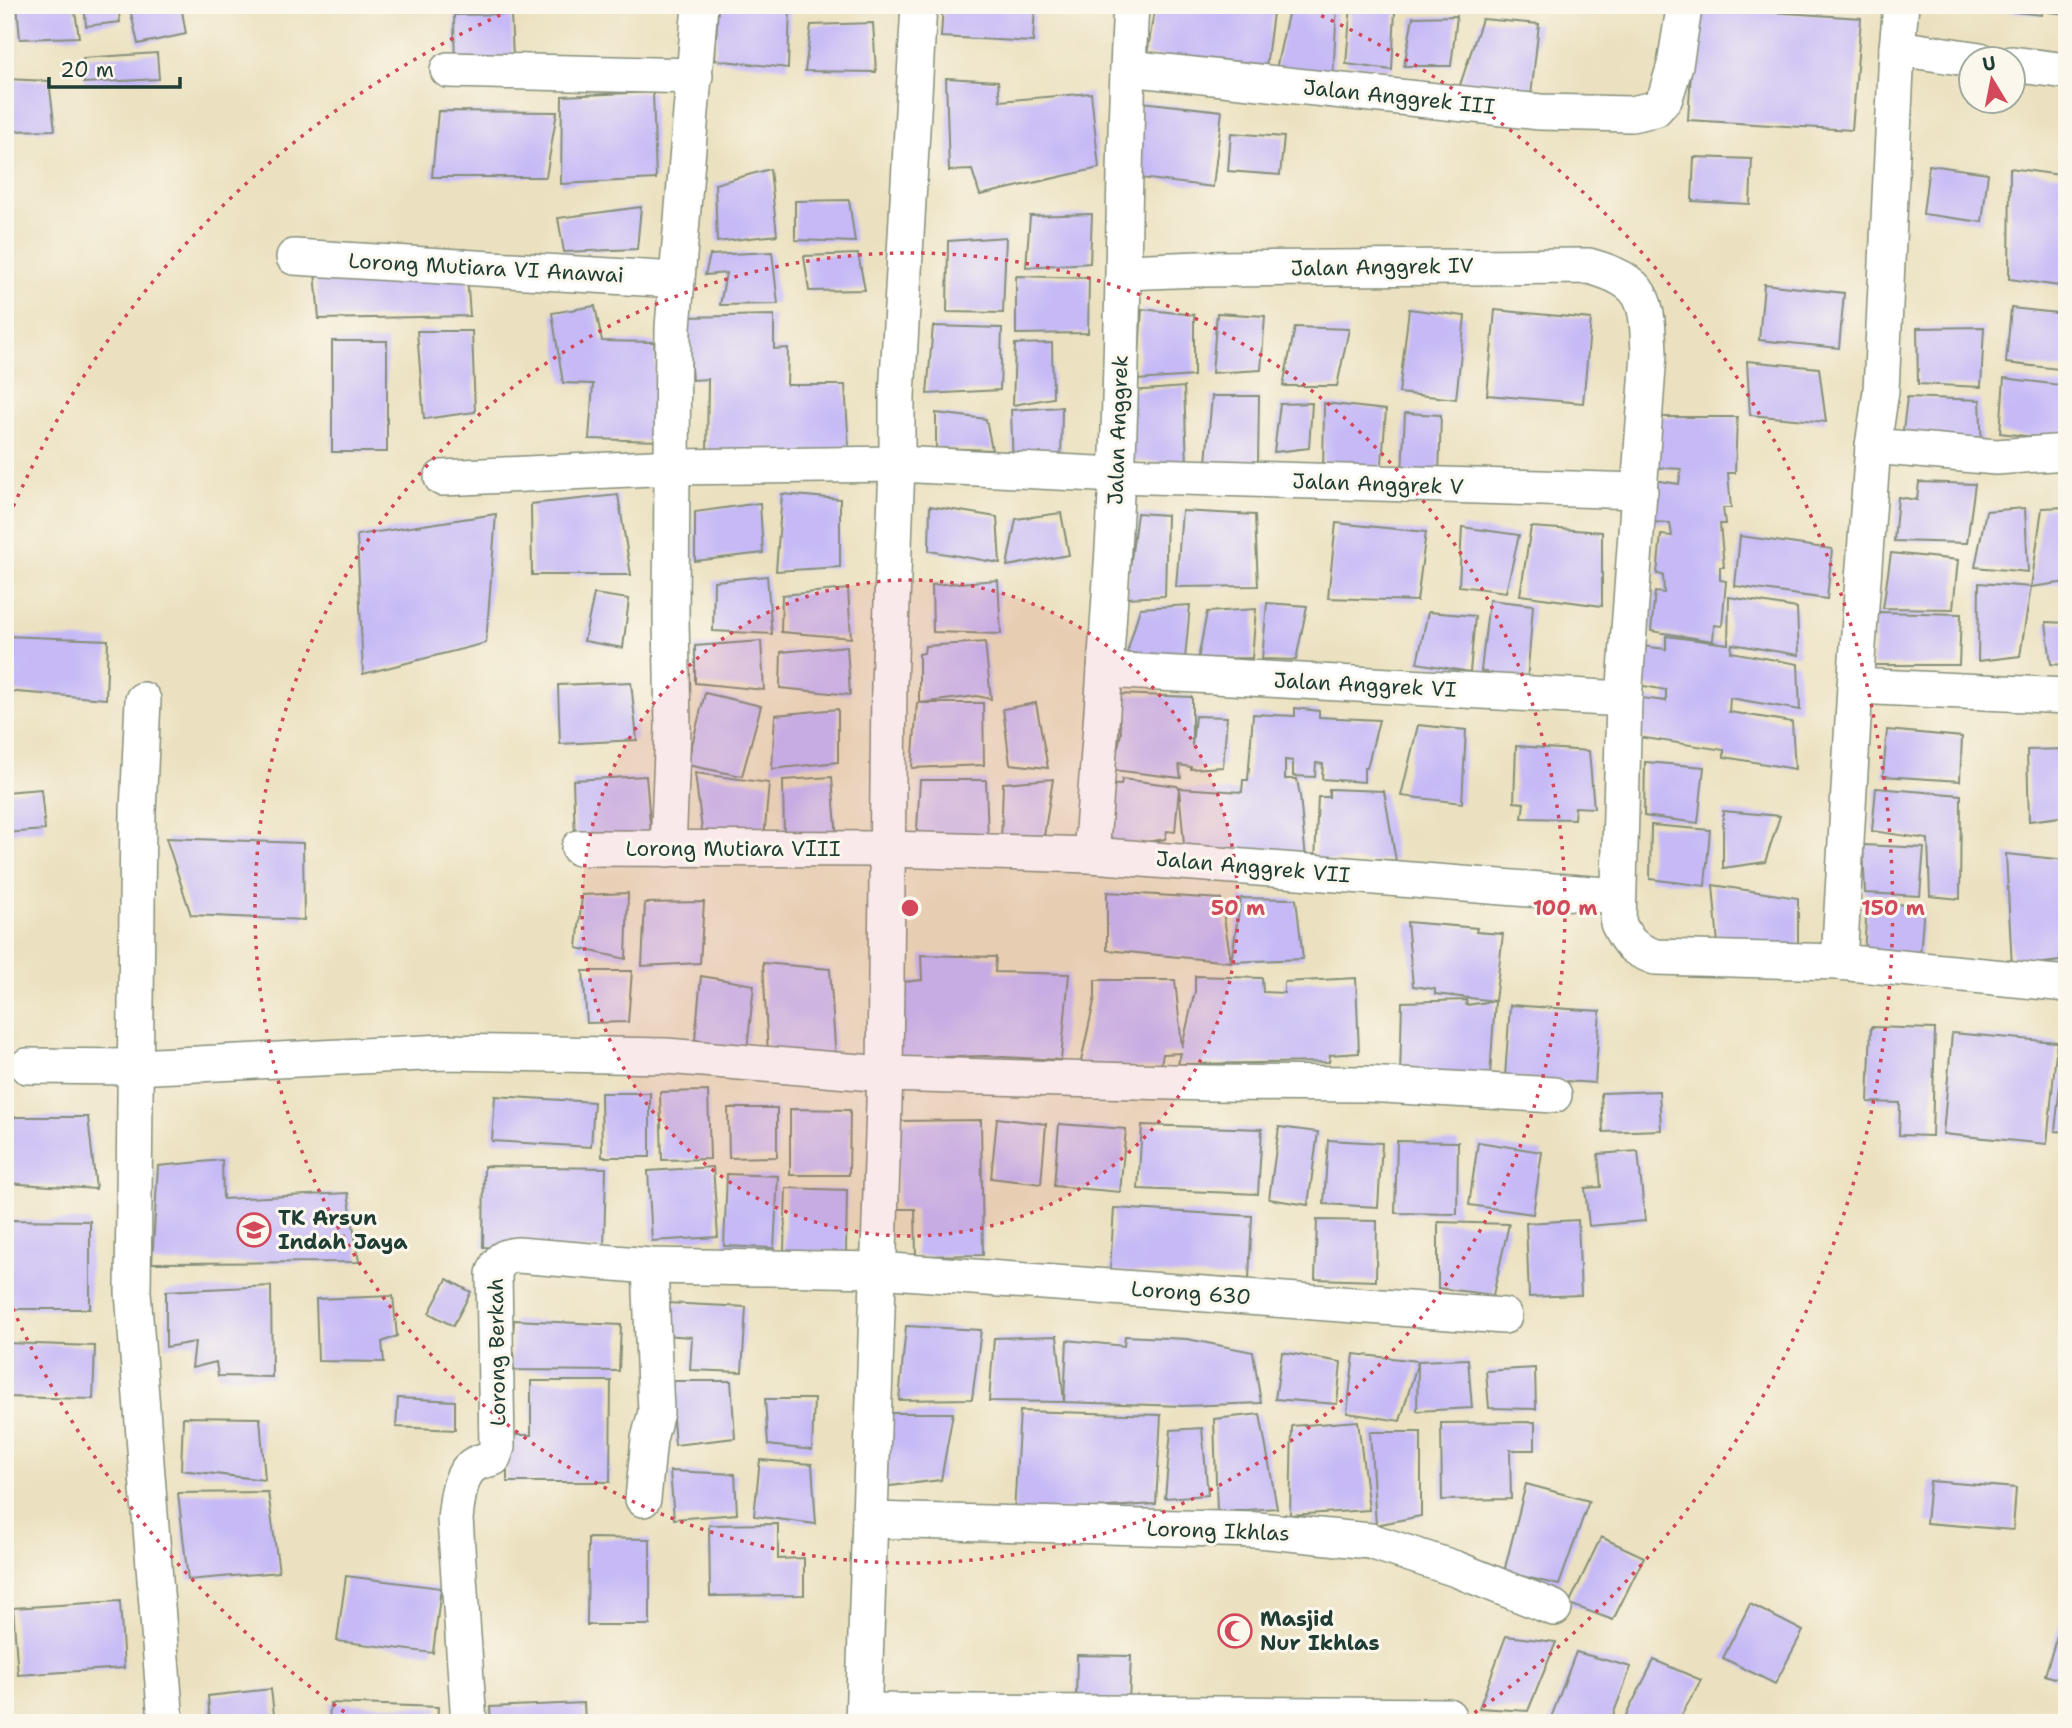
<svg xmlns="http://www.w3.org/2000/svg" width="2072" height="1728" viewBox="0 0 2072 1728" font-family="'Shantell Sans',sans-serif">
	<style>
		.building { fill: #c6b9f6 }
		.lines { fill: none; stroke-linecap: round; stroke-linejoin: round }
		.minor-casing { stroke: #858f7a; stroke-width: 38 }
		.minor { stroke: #fff; stroke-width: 35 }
		.ring { fill: none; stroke: #d1495b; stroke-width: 3.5; stroke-dasharray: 3.5 7 }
		.labels { text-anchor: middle; stroke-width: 6; stroke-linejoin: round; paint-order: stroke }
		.street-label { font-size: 21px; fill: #1f3d34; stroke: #fbf7ec }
		.poi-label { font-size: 21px; font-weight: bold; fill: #1f3d34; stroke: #fbf7ec; text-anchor: start }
		.centre { fill: #d1495b; stroke: #fbf7ec; stroke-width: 3.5 }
		.ring-label { font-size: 21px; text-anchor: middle; font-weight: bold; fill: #d1495b; stroke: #fbf7ec; stroke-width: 6; stroke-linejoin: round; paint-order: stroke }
	</style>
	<rect width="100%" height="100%" fill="#fbf7ec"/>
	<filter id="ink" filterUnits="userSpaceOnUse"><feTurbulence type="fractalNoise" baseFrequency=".0143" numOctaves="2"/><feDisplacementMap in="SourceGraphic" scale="14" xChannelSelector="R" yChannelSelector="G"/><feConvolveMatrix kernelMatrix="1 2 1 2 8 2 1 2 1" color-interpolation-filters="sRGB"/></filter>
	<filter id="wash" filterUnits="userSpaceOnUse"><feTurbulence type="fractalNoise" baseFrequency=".00686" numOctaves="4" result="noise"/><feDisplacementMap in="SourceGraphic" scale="28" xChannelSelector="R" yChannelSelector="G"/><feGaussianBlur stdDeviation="1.57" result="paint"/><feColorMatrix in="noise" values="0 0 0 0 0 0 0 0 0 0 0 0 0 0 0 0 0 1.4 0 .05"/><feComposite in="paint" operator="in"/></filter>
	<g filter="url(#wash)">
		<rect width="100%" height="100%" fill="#ebe1c0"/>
		<g id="blocks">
			<!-- building -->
			<g class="building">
				<path d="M17,5h57l5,32 -59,2z"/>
				<path d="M84,5h34l2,17 -34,4z"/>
				<path d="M148,5h33l5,29 -48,10 -8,-35z"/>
				<path d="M718,5h72l-2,63 -73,-8z"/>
				<path d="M943,5h92l-2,37 -92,-5z"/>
				<path d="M1155,5h119l-9,70 -118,-20z"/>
				<path d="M1290,5h47l-4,73 -57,-9z"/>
				<path d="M1351,5h16l28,5 -3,60 -46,-6z"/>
				<path d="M1988,5h55l-1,10 -54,-6z"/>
				<path d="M2050,5h17v9l-18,-2z"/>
				<path d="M1695,7l166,11 -9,112 -164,-10z"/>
				<path d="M511,14l3,66 -59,-1 -1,-64z"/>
				<path d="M1457,16l-6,50h-47l9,-49z"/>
				<path d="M1482,19l57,5 -8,72 -72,-8z"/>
				<path d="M873,23l3,49 -71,-1 6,-46z"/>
				<path d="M157,53l2,26 -75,4 -1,-25z"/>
				<path d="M946,78l52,3 2,20 91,-8 8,75 -119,27 -8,-25 -23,1z"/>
				<path d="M5,79l44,2 6,49 -50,1z"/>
				<path d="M653,92l3,87 -95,5 1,-88z"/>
				<path d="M1141,102l81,9 -9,76 -81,-10z"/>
				<path d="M438,111l119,1 -11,65h-114z"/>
				<path d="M1231,133l53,4 -4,38 -52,-4z"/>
				<path d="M1694,157l58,2 -2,45 -58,-3z"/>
				<path d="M1929,165l59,8 -6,49 -59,-8z"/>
				<path d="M2010,168l57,8v111l-58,-8z"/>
				<path d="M770,169l7,66 -60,7 -2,-58z"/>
				<path d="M849,200l6,42 -60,-2v-39z"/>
				<path d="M641,207l-4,42 -73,3 -6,-34z"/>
				<path d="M1092,214l-2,49 -64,4 4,-51z"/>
				<path d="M1006,237l-3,76 -56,-1 1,-71z"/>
				<path d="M313,248l152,1 5,67 -151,3z"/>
				<path d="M772,252l6,52 -58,1 6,-32 -21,2 5,-20z"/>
				<path d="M858,254l7,36 -56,1 -5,-35z"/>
				<path d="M1016,276l73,2 -1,55 -72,1z"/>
				<path d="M1764,284l80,9 -5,55 -80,-8z"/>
				<path d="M595,306l7,35 52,1 7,99 -72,-2 4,-55 -30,-1 -11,-70z"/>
				<path d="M2011,308l56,6v56l-61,-7z"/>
				<path d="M1142,309l52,6v61l-57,4z"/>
				<path d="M1409,309l56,7 -9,83 -57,-6z"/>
				<path d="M1495,310l96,9 -8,84 -96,-8z"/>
				<path d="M1217,313l48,3 -4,54 -49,3z"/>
				<path d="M774,315v34l14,-1 -1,37h58l5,78 -143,-9 1,-75 -16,1 -5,-63z"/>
				<path d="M933,326l69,2 -2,62 -73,4z"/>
				<path d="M1295,327l54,2 -12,57h-54z"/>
				<path d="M1984,327l-3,60 -63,-3 -1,-56z"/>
				<path d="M417,331h55l3,81 -51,7z"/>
				<rect x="332" y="341" width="55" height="111"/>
				<path d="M1052,343l1,55 -40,7 2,-61z"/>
				<path d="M1747,361l72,7 7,54 -76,-7z"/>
				<path d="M2004,378l63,8v55l-67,-8z"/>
				<path d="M1184,387l3,77 -61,-4 5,-69z"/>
				<path d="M1212,396h47l-1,69 -52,-3z"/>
				<path d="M1907,397l73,3 2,50 -80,-11z"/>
				<path d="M1312,403l-3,45 -35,4 6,-48z"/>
				<path d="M1324,403l62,7 -5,67 -58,-1z"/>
				<path d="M1062,407l-1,57 -48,4 -2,-58z"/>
				<path d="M936,413l50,6 6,31 -56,-2z"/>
				<path d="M1405,413l36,2 -2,60 -37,-2z"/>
				<path d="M1653,417h84l-2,56h-7l3,35h-8l2,16h-5l4,43h-4v13l6,1 -4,45 -8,-1 -1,16 -62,-10 4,-39 9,1 -1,-18 -6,-1 4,-39 11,1 -2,-13 -20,-1 3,-42 26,4 2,-15 -31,-2z"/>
				<path d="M1919,482l56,2 -8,59 -73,-2 4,-44 19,3z"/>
				<path d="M782,494l58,5v68l-64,4z"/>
				<path d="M618,495l13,80h-99l-1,-71z"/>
				<path d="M760,503l3,50 -68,8v-49z"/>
				<path d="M930,506l67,11 3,46 -71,-12z"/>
				<path d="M2067,507v75l-36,5 11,-79z"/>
				<path d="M2025,508l3,64 -53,-5 11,-56z"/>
				<path d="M1182,511l73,4 3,71 -82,1z"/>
				<path d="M1061,513l8,42 -62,11 9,-47z"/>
				<path d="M1137,513l30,2 -2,81 -39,2z"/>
				<path d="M496,514l-10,129 -123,31 -6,-139z"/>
				<path d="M1336,523l90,9 -9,69 -89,-3z"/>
				<path d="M1462,527l57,8 -13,57 -47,-6z"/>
				<path d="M1531,527l71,5v74l-82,-11z"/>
				<path d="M1740,536l92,13 -5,50 -92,-13z"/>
				<path d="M1891,553l67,7 -5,49 -70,-1z"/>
				<path d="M767,576l5,58 -59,-3 1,-50z"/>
				<path d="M998,580l3,54 -68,-2 -1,-47z"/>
				<path d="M1979,583l52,4 -11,69 -42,5z"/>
				<path d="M848,589l3,49 -70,-6 1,-37z"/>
				<path d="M594,594l35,5 -6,49 -39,-7z"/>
				<path d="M1729,597l68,11 2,47 -67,-11 -1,8 67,12 2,46 -70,-12 -1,14 63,10 3,47 -71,-12v-7l-86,-13 4,-39 24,3v-11l-28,-5 4,-39 24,3v-13l62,8z"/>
				<path d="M1489,600l44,5 -6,77 -46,-11z"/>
				<path d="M1267,603l40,3 -11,54 -34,-1z"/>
				<path d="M1190,605l-5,54 -58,-6 13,-45z"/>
				<path d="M1256,609l-4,49 -54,1 9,-47z"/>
				<path d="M1428,612l47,4 -5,56 -53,-9z"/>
				<path d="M1877,612l84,2 -2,51h-86z"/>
				<path d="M2046,622l21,1v42l-16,-1z"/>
				<path d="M5,636l103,4 -2,59 -101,-8z"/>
				<path d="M761,641l3,49 -69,-7v-37z"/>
				<path d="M985,642l6,57 -14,-3 -58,7v-49l5,-1 1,-7z"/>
				<path d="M847,646l3,49 -70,-7 1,-36z"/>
				<path d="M631,682l6,58 -77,4 -2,-59z"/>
				<path d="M705,693l56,13 -19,70 -55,-11z"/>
				<path d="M1117,694l75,3v49l3,-30 32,1 -4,50 -32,2v-2l-12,-2 2,13 -68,-8 8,-37z"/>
				<path d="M917,703h66l1,62 -72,3z"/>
				<path d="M1036,703l12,65 -38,-4 -7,-55z"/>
				<path d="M1295,708l24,3v6l60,3 -12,48h-3v14l-42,-3 1,-15 -7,-1 -1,14 -22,-1v-15l-8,-1v19h12l3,17 6,64 -121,-4 -6,-68 63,4 1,-12h5l5,-66 42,2z"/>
				<path d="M838,709v53l-66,7 3,-54z"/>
				<path d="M1418,725l48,5 -4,73 -61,-7z"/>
				<path d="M1887,730l75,7 -2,44 -77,-5z"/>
				<path d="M1516,746l73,5 5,57 -19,-1 -1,12 -52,-1 2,-15 -10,-1z"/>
				<path d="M2067,749v67l-38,5 -2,-71z"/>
				<path d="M1645,762l59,5 -6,56 -54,-7z"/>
				<path d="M695,773l74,10 -5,56 -61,-1z"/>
				<path d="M646,776l5,58 -76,4 -2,-58z"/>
				<path d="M832,777l5,62 -53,1 -1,-60z"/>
				<path d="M1053,779l-11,70 -41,-4 2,-62z"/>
				<path d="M1122,779l55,7 2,2 -4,44 -8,-1 -2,8 -61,10 -2,-65 19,1z"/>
				<path d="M920,780h66l2,61 -72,3z"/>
				<path d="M1876,788l85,7 -1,104 -30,-3 -2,-57 -56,-8z"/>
				<path d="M41,789l4,41 -40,3v-41z"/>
				<path d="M1329,789l55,2 12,70 -17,-2v3l-64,-2 3,-63h11z"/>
				<path d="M1723,811l57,5 -15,46 -42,6z"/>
				<path d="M1651,825l59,5 -5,56 -55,-7z"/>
				<path d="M166,838l137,5 1,77 -113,-5z"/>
				<path d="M1863,845l61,3 -4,48 -55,-3z"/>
				<path d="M2006,854l61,6 -7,101 -48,6z"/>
				<path d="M1713,885l85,13v56l-80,-10z"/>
				<path d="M1107,892l114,7 10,63 10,-64 55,1 7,60 -72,3 -124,-12z"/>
				<path d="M628,893l-2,66 -49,-11 5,-53z"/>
				<path d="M704,902l-4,61 -58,3 3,-63z"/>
				<path d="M1867,902l57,4 -5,62 -55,-13z"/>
				<path d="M1407,922l70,6 -1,4 27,2 -8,67 -60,-7v-5l-22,-3z"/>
				<path d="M921,955l75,2 -1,15 74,2 -8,86 -75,-4 -88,2 -5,-75 29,-3z"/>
				<path d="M763,963l67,6 6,93 -68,-8z"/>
				<path d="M583,971h49l-4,51 -41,1z"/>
				<path d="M701,976l53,9 -7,65 -52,-10z"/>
				<path d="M1195,976l67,2 1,14 21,1v-11l72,-4 3,75 -29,2 -1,7 -151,2 3,-11 -18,1 -3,14 -80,-2 15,-69v-17h80l7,67 13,-56z"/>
				<path d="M1467,1000l-1,5 29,-4 -5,75h-90l2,-74z"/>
				<path d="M1510,1005l90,6 -5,72 -90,-6z"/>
				<path d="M1871,1027l64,2 -3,107 -33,-1 1,-32 -32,-1z"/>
				<path d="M1952,1033l105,9 -10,102 -104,-10z"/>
				<path d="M2065,1037h2v95l-12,-1z"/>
				<path d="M708,1091l2,68 -48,1 -2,-68z"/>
				<path d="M1659,1091l2,39 -58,2 -2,-39z"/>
				<path d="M601,1093h49v64h-48z"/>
				<path d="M495,1096l99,6 -3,45 -99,-6z"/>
				<path d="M728,1108h49v49l-48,1z"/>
				<path d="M790,1109l60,1 -1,65h-59z"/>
				<path d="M5,1117h83l8,72 -91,-6z"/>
				<path d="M997,1118l49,6 -5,60 -50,-6z"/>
				<path d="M981,1120l2,135 -67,1 -1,-47h-17l-1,-88z"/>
				<path d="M1059,1124l67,5 -6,63 -66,-6z"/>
				<path d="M1142,1125l120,4 -4,65 -120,-5z"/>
				<path d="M1279,1127l39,5 -10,73 -39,-6z"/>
				<path d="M1328,1140l54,3 -4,64 -54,-3z"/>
				<path d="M1397,1141l61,1 -1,72 -62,-1z"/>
				<path d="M1478,1142l64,10 -9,62 -64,-9z"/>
				<path d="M1638,1151l7,70 -56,5 -4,-38 16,-1 -3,-33z"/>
				<path d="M222,1160l1,39 125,-6 11,69 -207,1 6,-97z"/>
				<path d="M484,1166l122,2 -2,81 -121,-2z"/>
				<path d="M713,1167l5,70 -66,4 -4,-70z"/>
				<path d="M727,1174l51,2 -4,72 -50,-2z"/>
				<path d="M786,1188l61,2 -1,62 -62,-1z"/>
				<path d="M1114,1208l138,8 -3,63 -139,-8z"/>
				<path d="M5,1220l85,1v88h-85z"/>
				<path d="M1317,1220l60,1 -1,60 -61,-2z"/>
				<path d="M1578,1220l3,75 -52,2 -3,-74z"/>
				<path d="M1438,1222l71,2 -16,71 -55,-7z"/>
				<path d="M447,1279l24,13 -18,34 -24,-13z"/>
				<path d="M271,1286l1,91 -54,-1 -2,-14 -24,6 3,-26 -29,5v-56z"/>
				<path d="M393,1296l4,40 -15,6 2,20 -66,-1 -2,-62z"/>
				<path d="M666,1303l80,4 -4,65 -52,-2 2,-33 -28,-2z"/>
				<path d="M514,1320l107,5 -2,46 -108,-1z"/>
				<path d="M906,1326l75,4 -9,69 -73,1z"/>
				<path d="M1057,1336l7,66 -75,-1 5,-63z"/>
				<path d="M1125,1336l62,3 66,13 8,51 -78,3 -119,-4 3,-62 57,6z"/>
				<path d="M5,1343l90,3 -2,53 -88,-2z"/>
				<path d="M1282,1352l59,10 -4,42 -62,-5z"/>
				<path d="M1354,1354l64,7 50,-2 4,49 -55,3 1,-50 -18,60 -53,-8z"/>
				<path d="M1535,1368l1,41 -47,-1 -3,-37z"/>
				<path d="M531,1381h80l-1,101h-103v-47h24z"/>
				<path d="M670,1381h61l4,57 -60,7z"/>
				<path d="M398,1398l57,3v29l-59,-3z"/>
				<path d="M765,1399h49l-2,51 -44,-5z"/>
				<path d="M1020,1411l141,4 -5,89 -142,9z"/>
				<path d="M890,1413h63l-12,67 -60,7z"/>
				<path d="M1260,1414l17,94 -60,4 -3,-93z"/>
				<path d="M183,1417l77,1 5,62 -84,-10z"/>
				<path d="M1358,1421l11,89 -79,5 2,-89z"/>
				<path d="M1535,1422v28h-25l1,49 -69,1 -1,-77z"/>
				<path d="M1202,1428l6,67 -43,3 6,-68z"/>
				<path d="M1370,1432h51v84l-45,9z"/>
				<path d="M760,1460l52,4 4,60 -62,-8z"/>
				<path d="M670,1471l65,3 2,40 -63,5z"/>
				<path d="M1930,1481l86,7 -3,42 -87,-7z"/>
				<path d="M1526,1484l63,17 -30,84 -55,-13z"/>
				<path d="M268,1492l11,80 -91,8 -10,-87z"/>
				<path d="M778,1524v35l26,-1v37l-94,1 -1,-71z"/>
				<path d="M1601,1537l43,20 -31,63 -44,-16z"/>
				<path d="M588,1538l62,1v86h-63z"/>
				<path d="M346,1576l95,12 -8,65 -96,-12z"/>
				<path d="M120,1601l4,67 -106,7 -5,-67z"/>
				<path d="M1750,1604l53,27 -28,53 -52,-26z"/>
				<path d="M2060,1626l7,2v54l-22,-7z"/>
				<path d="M1506,1636l50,6 -28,69 -49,-3z"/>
				<path d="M1576,1652l55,15 -21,56h-61z"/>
				<path d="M1077,1655l54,1 -2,46 -53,-2z"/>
				<path d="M1654,1660l47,20 -24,43h-55z"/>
				<path d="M271,1689l4,34h-65l-2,-27z"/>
				<path d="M330,1703l108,4 -1,16h-108z"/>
				<path d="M584,1703l1,20h-94l-1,-16z"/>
			</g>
		</g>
	</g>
	<g filter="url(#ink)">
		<use href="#blocks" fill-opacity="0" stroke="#858f7a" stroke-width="2"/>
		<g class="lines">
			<defs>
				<g id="minor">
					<path d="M1897,48l83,12"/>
					<path d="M2012,64l55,7"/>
					<path d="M1128,68l412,44 91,2 24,-5 10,-11 10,-33 8,-50v-10"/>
					<path d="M448,70l247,6"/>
					<path d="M294,257l383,23"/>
					<path d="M1124,272l75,-3 390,-3c57,16 58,33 60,88l-25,345 -6,224c10,21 15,26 37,34l184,5 228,22"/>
					<path d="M1873,446l123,11 71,-5"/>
					<path d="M442,478l231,-11 224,-3 220,11 523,16"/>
					<path d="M1105,670l519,29"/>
					<path d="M1855,686l212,10"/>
					<path d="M143,700l-5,112 -5,480 33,431"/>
					<path d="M579,848l308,1 204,6 527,41"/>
					<path d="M668,849l5,-121 -2,-111 2,-290 27,-322"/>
					<path d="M1091,855c10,-127 20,-253 26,-380 8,-156 5,-313 14,-470"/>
					<path d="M1839,962l16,-276 18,-240 8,-55 16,-343 4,-43"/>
					<path d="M27,1066l107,1 311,-15 221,4 219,18 323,9 158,1 188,11"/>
					<path d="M643,1499l6,-60 7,-27 -6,-146"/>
					<path d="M870,1520l388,10 112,11 86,28 98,39"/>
					<path d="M865,1711l583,5"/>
					<path d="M469,1723l-14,-204c2,-15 3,-42 17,-53 5,-4 15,-6 21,-8l4,-11 -3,-173c5,-15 9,-18 24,-19l132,11 228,4 626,46"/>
					<path d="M863,1723l22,-649 4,-388 8,-222v-68l22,-391"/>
				</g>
			</defs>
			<!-- minor casing -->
			<use href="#minor" class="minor-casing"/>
			<!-- minor -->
			<use href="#minor" class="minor"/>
		</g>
	</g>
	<!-- distance rings -->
	<circle cx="910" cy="908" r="328" fill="#d1495b" fill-opacity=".12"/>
	<g class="ring">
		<circle cx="910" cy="908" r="328"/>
		<circle cx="910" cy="908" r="655"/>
		<path d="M353 1718A983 983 0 0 1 9 1300M9 516A983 983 0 0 1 518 7M1302 7A983 983 0 0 1 1467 1718"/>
	</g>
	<!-- icons -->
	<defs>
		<symbol id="school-ring" viewBox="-11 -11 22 22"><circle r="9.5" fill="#fbf7ec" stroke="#d1495b" stroke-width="1.5"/><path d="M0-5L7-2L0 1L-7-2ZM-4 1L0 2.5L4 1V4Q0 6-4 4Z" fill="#d1495b"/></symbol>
		<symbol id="mosque-ring" viewBox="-11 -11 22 22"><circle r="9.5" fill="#fbf7ec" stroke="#d1495b" stroke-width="1.5"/><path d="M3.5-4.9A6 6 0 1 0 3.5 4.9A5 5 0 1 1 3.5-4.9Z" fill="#d1495b"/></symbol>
	</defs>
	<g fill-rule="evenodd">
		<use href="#school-ring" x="235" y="1211" width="38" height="38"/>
		<use href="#mosque-ring" x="1216" y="1612" width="38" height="38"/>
	</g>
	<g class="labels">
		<!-- street labels -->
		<g class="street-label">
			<text transform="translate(1399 97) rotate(6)" y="7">Jalan Anggrek III</text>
			<text transform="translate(1382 267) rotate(-1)" y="7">Jalan Anggrek IV</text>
			<text transform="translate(486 268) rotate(3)" y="7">Lorong Mutiara VI Anawai</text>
			<text transform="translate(1118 430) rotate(-88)" y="7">Jalan Anggrek</text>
			<text transform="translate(1378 484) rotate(2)" y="7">Jalan Anggrek V</text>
			<text transform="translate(1365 685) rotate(3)" y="7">Jalan Anggrek VI</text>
			<text x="733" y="856">Lorong Mutiara VIII</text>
			<text transform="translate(1253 867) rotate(5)" y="7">Jalan Anggrek VII</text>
			<text transform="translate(1191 1293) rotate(4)" y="7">Lorong 630</text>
			<text transform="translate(497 1352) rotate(-91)" y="7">Lorong Berkah</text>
			<text transform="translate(1218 1531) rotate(2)" y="7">Lorong Ikhlas</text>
		</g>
		<!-- poi labels -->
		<g class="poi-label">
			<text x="278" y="1225">TK Arsun<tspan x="278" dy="24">Indah Jaya</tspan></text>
			<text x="1260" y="1626">Masjid<tspan x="1260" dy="24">Nur Ikhlas</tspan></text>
		</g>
	</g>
	<circle cx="910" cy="908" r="10" class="centre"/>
	<g class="ring-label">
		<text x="1238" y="915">50 m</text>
		<text x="1565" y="915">100 m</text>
		<text x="1893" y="915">150 m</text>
	</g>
	<!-- margin -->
	<rect width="2072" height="1728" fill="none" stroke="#fbf7ec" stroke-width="28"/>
	<!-- north arrow -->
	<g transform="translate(1992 80) rotate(350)"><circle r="33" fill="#fbf7ec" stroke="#a3ada2" stroke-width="2"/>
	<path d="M0-5L12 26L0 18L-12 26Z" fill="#d1495b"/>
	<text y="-10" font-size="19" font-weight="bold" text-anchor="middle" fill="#1f3d34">U</text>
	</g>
	<!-- scale -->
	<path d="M49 77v10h131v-10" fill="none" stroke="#1f3d34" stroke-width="3.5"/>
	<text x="60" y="77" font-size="21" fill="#1f3d34" stroke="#fbf7ec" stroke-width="5" paint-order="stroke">20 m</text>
</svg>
